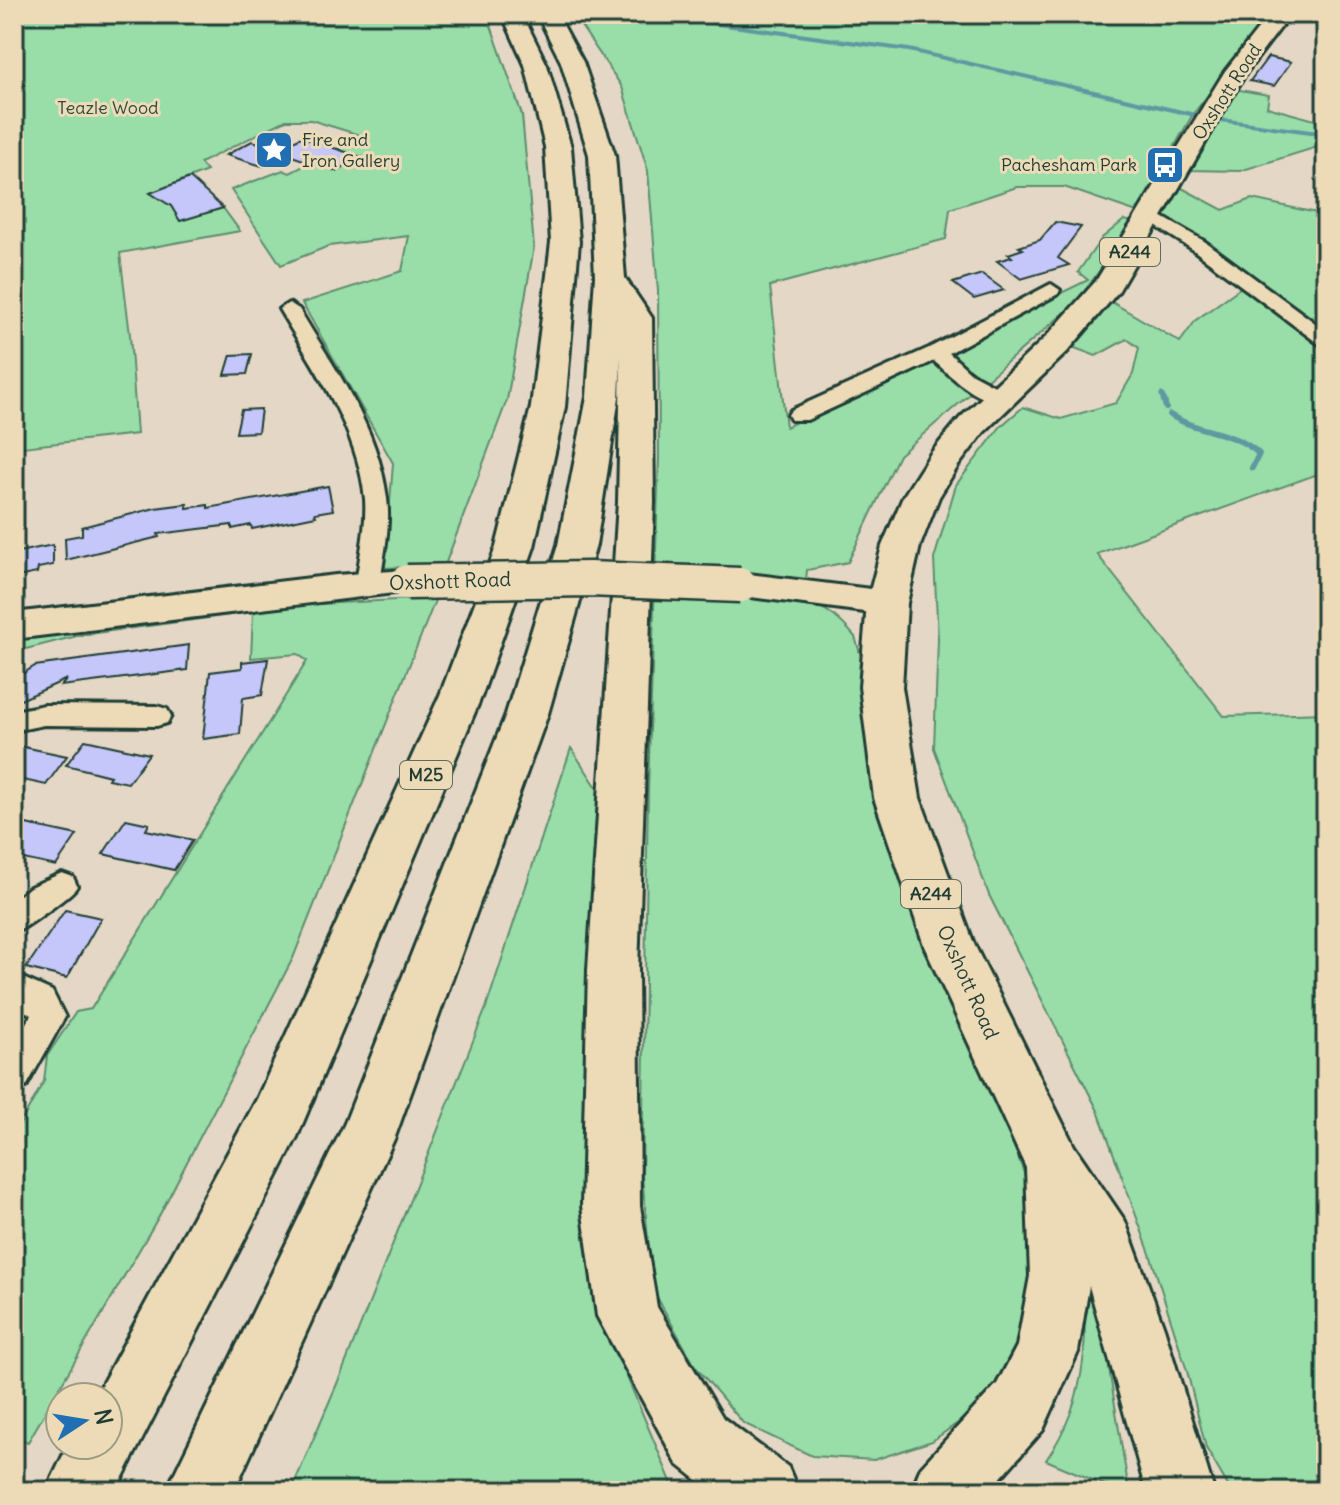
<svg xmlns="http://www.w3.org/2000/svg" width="1340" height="1505" viewBox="0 0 1340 1505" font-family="Delius,sans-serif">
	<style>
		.green { fill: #99dda9; stroke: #5c8d6e; stroke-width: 2 }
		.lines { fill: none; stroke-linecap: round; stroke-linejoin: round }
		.stream-far2 { stroke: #5f98a1; stroke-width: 4 }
		.stream-far1 { stroke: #5f98a1; stroke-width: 5 }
		.stream { stroke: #5f98a1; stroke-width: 6 }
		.building { fill: #c5c6f9; stroke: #1f3d34; stroke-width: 2 }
		.street-casing { stroke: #1f3d34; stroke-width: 6 }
		.secondary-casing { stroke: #1f3d34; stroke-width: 6 }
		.primary-casing { stroke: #1f3d34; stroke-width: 6 }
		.highway-casing { stroke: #1f3d34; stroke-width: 6 }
		.street { fill: #eddbb8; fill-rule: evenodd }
		.secondary { fill: #eddbb8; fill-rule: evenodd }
		.primary { fill: #eddbb8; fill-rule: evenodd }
		.highway { fill: #eddbb8; fill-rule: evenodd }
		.secondary-bridge-casing { stroke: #1f3d34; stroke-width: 39; stroke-linecap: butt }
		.secondary-bridge { stroke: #eddbb8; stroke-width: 34 }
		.labels { text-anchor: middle; stroke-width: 6; stroke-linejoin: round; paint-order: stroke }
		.far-street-label { font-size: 18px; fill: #1f3d34; stroke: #eddbb8 }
		.far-park-label { font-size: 18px; fill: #2b4d40; stroke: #eddbb8 }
		.far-poi-label { font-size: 18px; fill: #1f3d34; stroke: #eddbb8; text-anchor: start }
		.shield { fill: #eddbb8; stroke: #5d6c5c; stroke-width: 2 }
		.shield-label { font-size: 18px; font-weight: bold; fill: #1f3d34 }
		.street-label { font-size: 20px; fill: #1f3d34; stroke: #eddbb8 }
	</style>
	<rect width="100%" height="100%" fill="#e5d7c5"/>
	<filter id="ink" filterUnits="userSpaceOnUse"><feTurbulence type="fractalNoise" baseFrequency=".0125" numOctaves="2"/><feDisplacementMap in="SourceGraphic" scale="16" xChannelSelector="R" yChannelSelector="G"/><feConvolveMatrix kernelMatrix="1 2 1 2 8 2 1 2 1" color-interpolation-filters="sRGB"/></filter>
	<g filter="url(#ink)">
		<!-- green -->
		<g class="green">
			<path d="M14,14h473l35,101 12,132 -27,153 -62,165 -60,3 8,-105 -91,-160 100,-32 7,-35 -80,10 -48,19 -50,-75 52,-20 7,3 73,-37 -52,-16h-25l-86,43 7,8 -56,22 44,23 28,-8 17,23 -120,22 10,82 7,99 -123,14z"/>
			<path d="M573,14h699l-79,100 -56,98 -73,-25h-47l-67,22 -4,30 -176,47 16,141 302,-147 -10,-8 24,-34 22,-18 10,2 -57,80 -178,153 -51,107 -41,8 -3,30c23,8 36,19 51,37l145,473 27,71 10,58 -20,112 -28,50 -57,40 -58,19 -62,-4 -69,-33 -48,-57 -42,-76 -11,-114 6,-387 11,-331 -1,-167 -10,-120 -26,-84z"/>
			<path d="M1234,89l35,6 -2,12 59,16v27l-9,-3 -77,24 -50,-1z"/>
			<path d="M1180,187l43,23 29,-11 74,16v256l-229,83 127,162 102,-3v778h-95l-25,-43 -19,-77 -37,-117 -52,-143 -109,-216 -55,-147 4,-109 -4,-80 22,-74 45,-59 22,-19 38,12 55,-16 17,-29 6,-26 -12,-9 -31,17 -24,-9 38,-46 70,41 16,-22 48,-35 -81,-67z"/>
			<path d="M436,598l-143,360 -134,258 -131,226 -14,-5v-302l30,-54 3,-25 29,-44 15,-3 216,-348 -9,-7 -47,4 2,-46 -172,23 -67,17v-16l245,-29z"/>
			<path d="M571,748l29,44 -8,453 32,125 51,121h-384l51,-119 144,-364z"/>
			<path d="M1079,1253l24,79 26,159h-10l-73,-31c45,-65 43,-132 33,-207z"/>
		</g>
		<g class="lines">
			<!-- stream-far2 -->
			<g class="stream-far2">
				<path d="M643,14l266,36 286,65"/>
				<path d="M1220,120l106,14"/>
			</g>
			<!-- stream-far1 -->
			<path class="stream-far1" d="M1162,395l2,7"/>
			<!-- stream -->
			<g class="stream">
				<path d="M1164,400l2,8"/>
				<path d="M1170,415c28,18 64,15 89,39l-7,14"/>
			</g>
		</g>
		<!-- building -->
		<g class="building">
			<path d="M1268,57l23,5 -17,24 -24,-5z"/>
			<path d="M301,137l60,20 -25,14 -50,-17 -24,12 -36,-11 26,-14 27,7z"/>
			<path d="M190,178l33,30 -43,13 -9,-15 -21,-13z"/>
			<path d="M1055,222l26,5 -23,31 11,7 -48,14 -24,-18 15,-4 -4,-3 15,-5 -4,-2 21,-7z"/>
			<path d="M982,274l22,16 -30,9 -21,-16z"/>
			<path d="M252,354l-5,20 -22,1 6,-20z"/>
			<path d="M261,409l-3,23 -22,1 5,-23z"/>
			<path d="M328,486l5,24 -18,3 1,3 -64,13 -1,-4 -19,4v-4l-74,9 1,3 -93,23 -1,-22 17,-3v-8l73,-19 32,-4v4l21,-3v3z"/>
			<path d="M53,545v20l-15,3 -1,5 -20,4 1,-25z"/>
			<path d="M189,645l-2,25 -126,16 6,-7 -53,24v-24l21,-13z"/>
			<path d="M268,659l-6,36 -19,3 -3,36 -37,5 7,-67 32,-4v-6z"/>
			<path d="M85,740l64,14 -21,29 -20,-4 2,-3 -44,-11z"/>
			<path d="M14,745l53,11 -21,29 -32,-7z"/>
			<path d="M126,819l23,5 -3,6 47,10 -19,30 -71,-16z"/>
			<path d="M26,824l51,11 -21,31 -42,-9v-17z"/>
			<path d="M65,910l36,8 -34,60 -41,-10z"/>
		</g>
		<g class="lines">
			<defs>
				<g id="street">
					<path d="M1152,211l52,30 122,90v15l-7,-2 -127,-95 -46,-29 -3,-4 3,-4z"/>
					<path d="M1051,284l9,6 -2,4 -109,59 23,21 34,18 3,4 -3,4c-25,7 -55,-24 -72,-39l-127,59h-16l-3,-5 3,-5 138,-62z"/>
					<path d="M289,303l10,6c35,59 80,119 88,190 4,28 -4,58 -7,86l-3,6 -9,2 -9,-2 -3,-6c3,-28 11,-57 9,-86 -7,-70 -51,-131 -86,-190z"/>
					<path d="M44,705l113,1 10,3 4,7 -4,7 -10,3 -113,-1 -30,6v-20z"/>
					<path d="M62,873l11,4 4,9c-3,8 -53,43 -63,47v-33l16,-13z"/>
					<path d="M14,974l38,17 13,26 -39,70 -12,4v-48l17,-28 -17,-11z"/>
				</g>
				<g id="secondary">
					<path d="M407,570l12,4 6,8 -6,8 -405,49v-26l322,-38z"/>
					<path d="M740,573l147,18 13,3 5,9 -5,9 -13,3 -159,-21 -6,-9 6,-9z"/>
				</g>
				<path id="primary" d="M1270,14h21l-45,59 -128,219 -51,60 -83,80 -26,34 -19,31 -19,49 -13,57 -5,84 18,111 54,146 100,202 51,75 39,107 50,163h-68l-57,-205 -11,66 -35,78 -54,61h-78l10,-24 76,-83 20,-38 13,-70 -4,-108 -101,-220 -51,-150 -14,-111 7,-84 15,-57 21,-49 28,-44 29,-35 85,-80 51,-57 129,-210z"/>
				<g id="highway">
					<path d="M502,14h20l25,51 24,82 8,95 -14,165 -31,140 -52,148 -185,442 -166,324 -15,30h-70l22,-46h40v-48h-13l162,-298 183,-404 56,-148 35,-140 20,-165 -6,-95 -20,-82z"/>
					<path d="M537,14h20l26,48 32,93 10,123 27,40 2,184 -16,468 2,236 17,101 66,111 65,49 10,24h-87l-34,-27 -80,-148 -15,-110 6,-236 30,-468 3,-145 -2,40 -23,148 -48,169 -153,423 -161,354h-68l179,-368 161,-409 52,-169 29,-148 8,-121 -6,-121 -28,-93z"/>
				</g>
			</defs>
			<!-- street casing -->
			<use href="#street" class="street-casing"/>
			<!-- secondary casing -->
			<use href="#secondary" class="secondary-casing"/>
			<!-- primary casing -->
			<use href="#primary" class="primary-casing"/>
			<!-- highway casing -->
			<use href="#highway" class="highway-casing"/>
			<!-- street -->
			<use href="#street" class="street"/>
			<!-- secondary -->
			<use href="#secondary" class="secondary"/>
			<!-- primary -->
			<use href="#primary" class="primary"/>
			<!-- highway -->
			<use href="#highway" class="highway"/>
			<defs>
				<path id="secondary-bridge" d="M407,582l182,-3 151,6"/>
			</defs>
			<!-- secondary-bridge casing -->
			<use href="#secondary-bridge" class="secondary-bridge-casing"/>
			<!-- secondary-bridge -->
			<use href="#secondary-bridge" class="secondary-bridge"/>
		</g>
	</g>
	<!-- icons -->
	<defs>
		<symbol id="sight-square" viewBox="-11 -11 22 22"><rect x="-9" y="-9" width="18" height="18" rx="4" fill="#1f6fb2" stroke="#eddbb8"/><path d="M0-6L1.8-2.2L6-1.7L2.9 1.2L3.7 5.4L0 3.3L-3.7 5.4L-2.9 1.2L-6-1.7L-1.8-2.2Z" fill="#fff"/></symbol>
		<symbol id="bus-square" viewBox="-11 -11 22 22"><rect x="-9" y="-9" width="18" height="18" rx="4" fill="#1f6fb2" stroke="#eddbb8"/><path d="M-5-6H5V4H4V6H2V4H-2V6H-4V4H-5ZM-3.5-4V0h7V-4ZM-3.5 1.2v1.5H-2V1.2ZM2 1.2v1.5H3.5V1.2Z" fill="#fff"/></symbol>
	</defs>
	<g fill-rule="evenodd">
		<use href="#sight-square" x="252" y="128" width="44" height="44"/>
		<use href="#bus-square" x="1143" y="143" width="44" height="44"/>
	</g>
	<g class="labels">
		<!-- far-street labels -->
		<g class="far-street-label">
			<text transform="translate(1227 92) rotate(-57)" y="6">Oxshott Road</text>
		</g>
		<!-- far-park labels -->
		<g class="far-park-label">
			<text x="108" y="114">Teazle Wood</text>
		</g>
		<!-- far-poi labels -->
		<g class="far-poi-label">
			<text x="302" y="146">Fire and<tspan x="302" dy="21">Iron Gallery</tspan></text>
			<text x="1137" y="171" text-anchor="end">Pachesham Park</text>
		</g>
		<!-- shield labels -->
		<g class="shield">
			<rect x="1100" y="238" width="60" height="28" rx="6"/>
			<rect x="400" y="761" width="52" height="28" rx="6"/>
			<rect x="901" y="880" width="60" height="28" rx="6"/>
		</g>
		<g class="shield-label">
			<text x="1130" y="258">A244</text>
			<text x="426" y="781">M25</text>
			<text x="931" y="900">A244</text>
		</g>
		<!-- street labels -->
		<g class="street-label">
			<text transform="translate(450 581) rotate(-2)" y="7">Oxshott Road</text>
			<text transform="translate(968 982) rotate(66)" y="7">Oxshott Road</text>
		</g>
	</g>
	<!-- margin -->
	<rect width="1340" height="1505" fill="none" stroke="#eddbb8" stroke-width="48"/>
	<rect x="24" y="24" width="1292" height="1457" fill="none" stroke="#1f3d34" stroke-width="3" filter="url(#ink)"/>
	<!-- north arrow -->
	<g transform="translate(84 1421) rotate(78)"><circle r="38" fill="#eddbb8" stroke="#9b9c83" stroke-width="2"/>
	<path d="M0-6L14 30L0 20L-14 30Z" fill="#1f6fb2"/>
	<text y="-12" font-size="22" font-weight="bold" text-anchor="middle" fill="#1f3d34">N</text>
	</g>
</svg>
